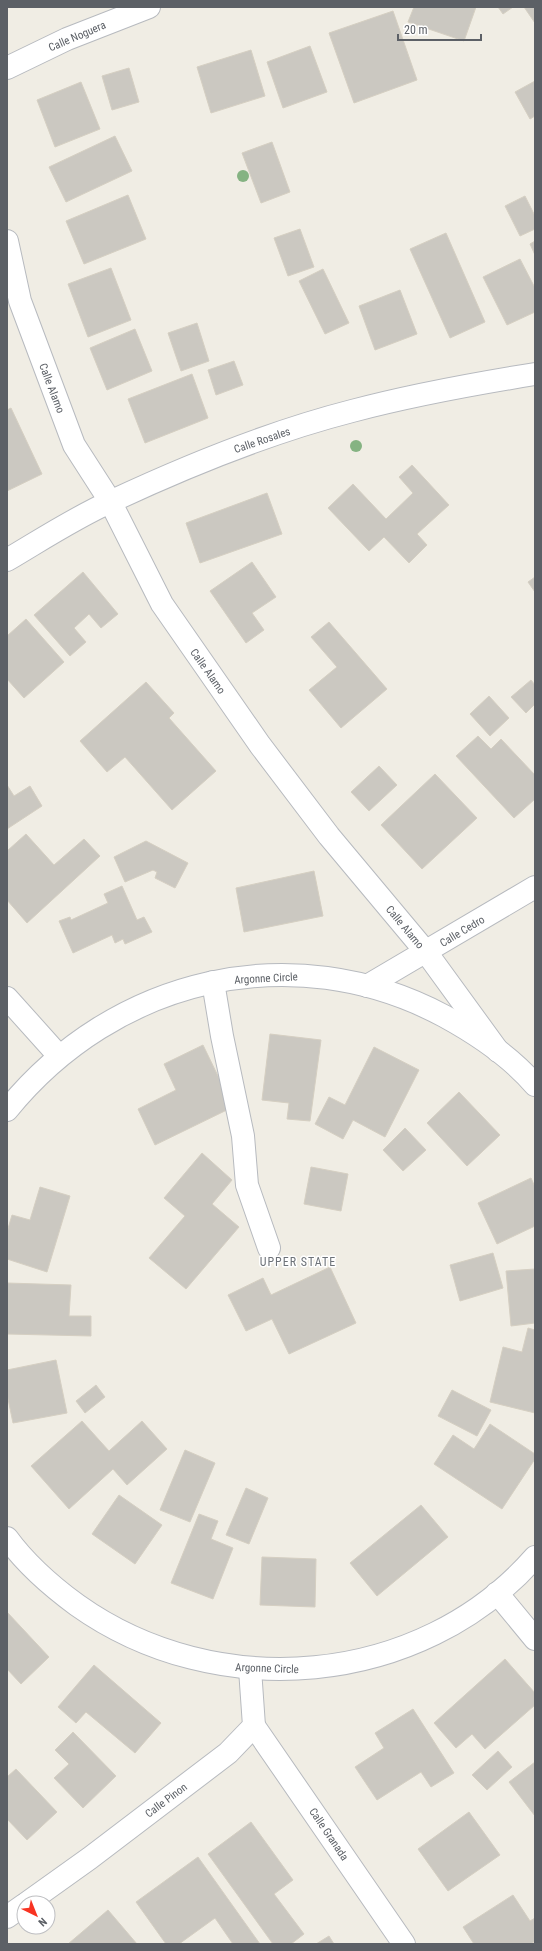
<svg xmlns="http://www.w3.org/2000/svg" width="542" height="1951" viewBox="0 0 542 1951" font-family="'Roboto Condensed',sans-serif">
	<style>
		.building { fill: #cbc8c1; stroke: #d5cfc2 }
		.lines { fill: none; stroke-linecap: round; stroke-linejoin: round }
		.minor-casing { stroke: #b7babf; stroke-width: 24 }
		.minor { stroke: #fff; stroke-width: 22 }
		.tree { fill: #85b382 }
		.labels { text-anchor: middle; stroke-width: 3; stroke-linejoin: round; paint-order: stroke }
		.street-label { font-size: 11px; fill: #5c6066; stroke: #fff }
		.neighbourhood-label { font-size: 12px; letter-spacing: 1px; fill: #6d7278; stroke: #fff }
	</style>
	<rect width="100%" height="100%" fill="#f0ede4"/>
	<!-- building -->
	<g class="building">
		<path d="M414,7h62l-12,34 -56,-19z"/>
		<path d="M498,7h15l-10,7z"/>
		<path d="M524,7h11v16z"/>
		<path d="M393,11l24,69 -63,23 -25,-70z"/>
		<path d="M310,46l17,46 -44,16 -16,-46z"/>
		<path d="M251,50l14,46 -54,17 -14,-46z"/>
		<path d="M129,68l10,34 -27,8 -10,-34z"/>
		<path d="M535,81v35l-5,3 -15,-27z"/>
		<path d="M81,82l19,47 -45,18 -18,-47z"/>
		<path d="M115,136l17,35 -66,31 -17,-35z"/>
		<path d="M272,142l18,50 -29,11 -19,-50z"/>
		<path d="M128,195l18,44 -62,25 -18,-43z"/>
		<path d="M525,196l10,20v13l-15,7 -15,-30z"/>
		<path d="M300,229l14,38 -26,9 -14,-38z"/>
		<path d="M446,233l39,89 -35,16 -40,-89z"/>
		<path d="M535,241v14l-5,-11z"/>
		<path d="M520,259l15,29v24l-28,13 -24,-48z"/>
		<path d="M111,268l20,52 -43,17 -20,-53z"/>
		<path d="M323,269l26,54 -24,11 -26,-53z"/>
		<path d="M400,290l17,44 -42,16 -16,-44z"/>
		<path d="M197,323l12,38 -28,10 -13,-38z"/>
		<path d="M135,329l17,42 -45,19 -17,-42z"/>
		<path d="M234,361l9,24 -27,10 -8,-25z"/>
		<path d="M192,374l16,44 -63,25 -17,-44z"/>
		<path d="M11,408l31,66 -35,17v-81z"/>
		<path d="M412,465l37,40 -32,29 10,11 -18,18 -25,-26 -15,14 -41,-43 25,-24 33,35 27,-26 -14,-16z"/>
		<path d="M267,493l15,41 -82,29 -14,-40z"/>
		<path d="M252,562l24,35 -24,16 12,17 -18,13 -36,-52z"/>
		<path d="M83,572l35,42 -17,14 -12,-14 -15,14 12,14 -16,14 -36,-41z"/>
		<path d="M535,577v15l-7,-10z"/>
		<path d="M26,619l38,43 -40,36 -17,-19v-43z"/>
		<path d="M329,622l58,67 -46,39 -32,-38 28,-23 -26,-30z"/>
		<path d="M531,680l4,5v19l-9,9 -15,-16z"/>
		<path d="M146,682l28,31 -5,5 47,53 -44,39 -47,-53 -18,15 -27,-31z"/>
		<path d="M489,696l20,22 -19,18 -20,-22z"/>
		<path d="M478,736l13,13 10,-10 34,36v24l-21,19 -58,-62z"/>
		<path d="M379,766l18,19 -28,26 -18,-19z"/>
		<path d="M435,774l42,44 -55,51 -41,-44z"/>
		<path d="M7,785l7,11 16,-10 12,20 -35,23z"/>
		<path d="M26,834l28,31 30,-26 16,17 -73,67 -20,-23v-49z"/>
		<path d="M146,841l42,22 -13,25 -20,-10 2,-6 -4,-2 -28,12 -11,-25z"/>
		<path d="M314,871l9,45 -79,16 -8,-44z"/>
		<path d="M122,886l15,34 7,-3 8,15 -27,12 -2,-5 -8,4 -3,-8 -39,18 -14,-32 11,-4 1,3 37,-17 -4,-9z"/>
		<path d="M270,1034l51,6 -11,81 -23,-2 2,-16 -27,-3z"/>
		<path d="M203,1045l30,62 -78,38 -17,-36 38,-19 -12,-26z"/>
		<path d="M374,1047l45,23 -34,67 -32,-17 -10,19 -28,-15 14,-27 16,8z"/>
		<path d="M459,1092l41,43 -33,31 -40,-43z"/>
		<path d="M405,1128l21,22 -23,21 -20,-21z"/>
		<path d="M202,1153l30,27 -20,24 27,23 -53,62 -37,-31 36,-42 -21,-18z"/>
		<path d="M311,1167l37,7 -7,37 -37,-7z"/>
		<path d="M531,1178l4,9v39l-38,18 -19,-41z"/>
		<path d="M40,1187l30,9 -23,76 -40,-13v-27l5,-17 18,5z"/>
		<path d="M493,1253l10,35 -43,13 -10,-36z"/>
		<path d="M330,1267l26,56 -67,31 -17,-35 -26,12 -18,-36 35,-17 8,17z"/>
		<path d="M535,1269v54l-24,3 -5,-55z"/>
		<path d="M7,1283l64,2 -2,31h22v20l-84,-2z"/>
		<path d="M528,1328l7,2v83l-45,-11 13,-55 19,5z"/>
		<path d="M56,1360l11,53 -54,10 -6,-29v-24z"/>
		<path d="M96,1385l9,12 -20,16 -9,-12z"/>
		<path d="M452,1390l39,20 -14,26 -39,-20z"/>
		<path d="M82,1421l27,30 33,-30 25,28 -40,36 -14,-16 -44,40 -38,-43z"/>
		<path d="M490,1424l45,30v5l-33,50 -68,-45 19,-29 21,14z"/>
		<path d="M185,1450l30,13 -25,59 -30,-12z"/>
		<path d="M246,1488l22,10 -19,46 -23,-9z"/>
		<path d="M119,1495l43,30 -27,39 -43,-30z"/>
		<path d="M421,1505l27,32 -71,59 -27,-33z"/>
		<path d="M199,1514l19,7 -7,18 22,9 -20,51 -42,-16z"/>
		<path d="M262,1557l54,2 -1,48 -55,-2z"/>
		<path d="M7,1612l42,45 -28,27 -14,-15z"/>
		<path d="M505,1659l30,34v12l-50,44 -13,-15 -16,14 -22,-25z"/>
		<path d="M94,1665l67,58 -26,30 -49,-41 -10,11 -18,-16z"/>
		<path d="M413,1709l41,64 -23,14 -10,-15 -44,28 -22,-33 29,-19 -9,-15z"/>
		<path d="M73,1732l43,44 -33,32 -29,-30 15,-14 -14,-14z"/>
		<path d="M498,1751l14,16 -25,23 -15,-15z"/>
		<path d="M535,1762v54l-26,-34z"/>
		<path d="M16,1769l41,43 -30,28 -20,-21v-42z"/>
		<path d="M469,1812l31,43 -52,36 -30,-42z"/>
		<path d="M251,1822l42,58 -19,14 30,40 -13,10h-18l-65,-90z"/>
		<path d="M198,1857l62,87h-27l-18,-26 -36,26h-13l-30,-42z"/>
		<path d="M513,1895l17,26 5,-3v23l-4,3h-57l-11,-17z"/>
		<path d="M108,1910l29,34h-69z"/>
		<path d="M329,1936l5,8h-18z"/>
	</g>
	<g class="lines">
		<defs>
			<g id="minor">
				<path d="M7,68l60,-29 82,-32"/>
				<path d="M7,241l13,60 54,144 36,56 52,103 98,141 69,91 97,116 72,99"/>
				<path d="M7,560c34,-20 69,-43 105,-59 77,-36 158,-69 240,-90 60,-16 121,-27 183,-37"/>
				<path d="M213,982l9,54 21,100 4,49 22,63"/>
				<path d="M367,986l168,-99"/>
				<path d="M7,998l52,58"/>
				<path d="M7,1110c107,-132 285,-175 437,-94 33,18 67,41 91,69"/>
				<path d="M7,1538c19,26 44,48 70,67 139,99 343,83 458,-48"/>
				<path d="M497,1593l38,46"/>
				<path d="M254,1726l150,218"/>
				<path d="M27,1903l63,-45 138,-105 26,-27 -4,-57"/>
				<path d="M7,1917l17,-12"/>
			</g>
		</defs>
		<!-- minor casing -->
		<use href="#minor" class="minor-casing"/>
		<!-- minor -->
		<use href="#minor" class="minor"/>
	</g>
	<!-- trees -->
	<g class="tree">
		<circle cx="243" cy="176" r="6"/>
		<circle cx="356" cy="446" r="6"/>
	</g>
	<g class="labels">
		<!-- street labels -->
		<g class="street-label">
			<text transform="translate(77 36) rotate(-23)" y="4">Calle Noguera</text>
			<text transform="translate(52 388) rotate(69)" y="4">Calle Alamo</text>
			<text transform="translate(262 440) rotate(-19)" y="4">Calle Rosales</text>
			<text transform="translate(208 671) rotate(55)" y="4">Calle Alamo</text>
			<text transform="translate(405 927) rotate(50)" y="4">Calle Alamo</text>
			<text transform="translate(462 931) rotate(-31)" y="4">Calle Cedro</text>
			<text transform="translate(266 978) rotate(-3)" y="4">Argonne Circle</text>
			<text transform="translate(267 1668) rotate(2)" y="4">Argonne Circle</text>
			<text transform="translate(166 1800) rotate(-37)" y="4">Calle Pinon</text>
			<text transform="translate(329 1834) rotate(56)" y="4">Calle Granada</text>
		</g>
		<!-- neighbourhood labels -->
		<g class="neighbourhood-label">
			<text x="298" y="1266">UPPER STATE</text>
		</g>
	</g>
	<!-- border -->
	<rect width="542" height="1951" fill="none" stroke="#5c6066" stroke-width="16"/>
	<!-- north arrow -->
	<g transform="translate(36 1915) rotate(137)"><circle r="19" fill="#ffffff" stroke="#bebfc2"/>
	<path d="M0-3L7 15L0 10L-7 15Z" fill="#f83322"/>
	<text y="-6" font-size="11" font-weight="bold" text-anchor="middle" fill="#5c6066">N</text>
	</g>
	<!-- scale -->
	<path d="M398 34v6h83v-6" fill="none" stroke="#5c6066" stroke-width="2"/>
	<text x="404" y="34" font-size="12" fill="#5c6066" stroke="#ffffff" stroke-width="3" paint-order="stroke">20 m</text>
</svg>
